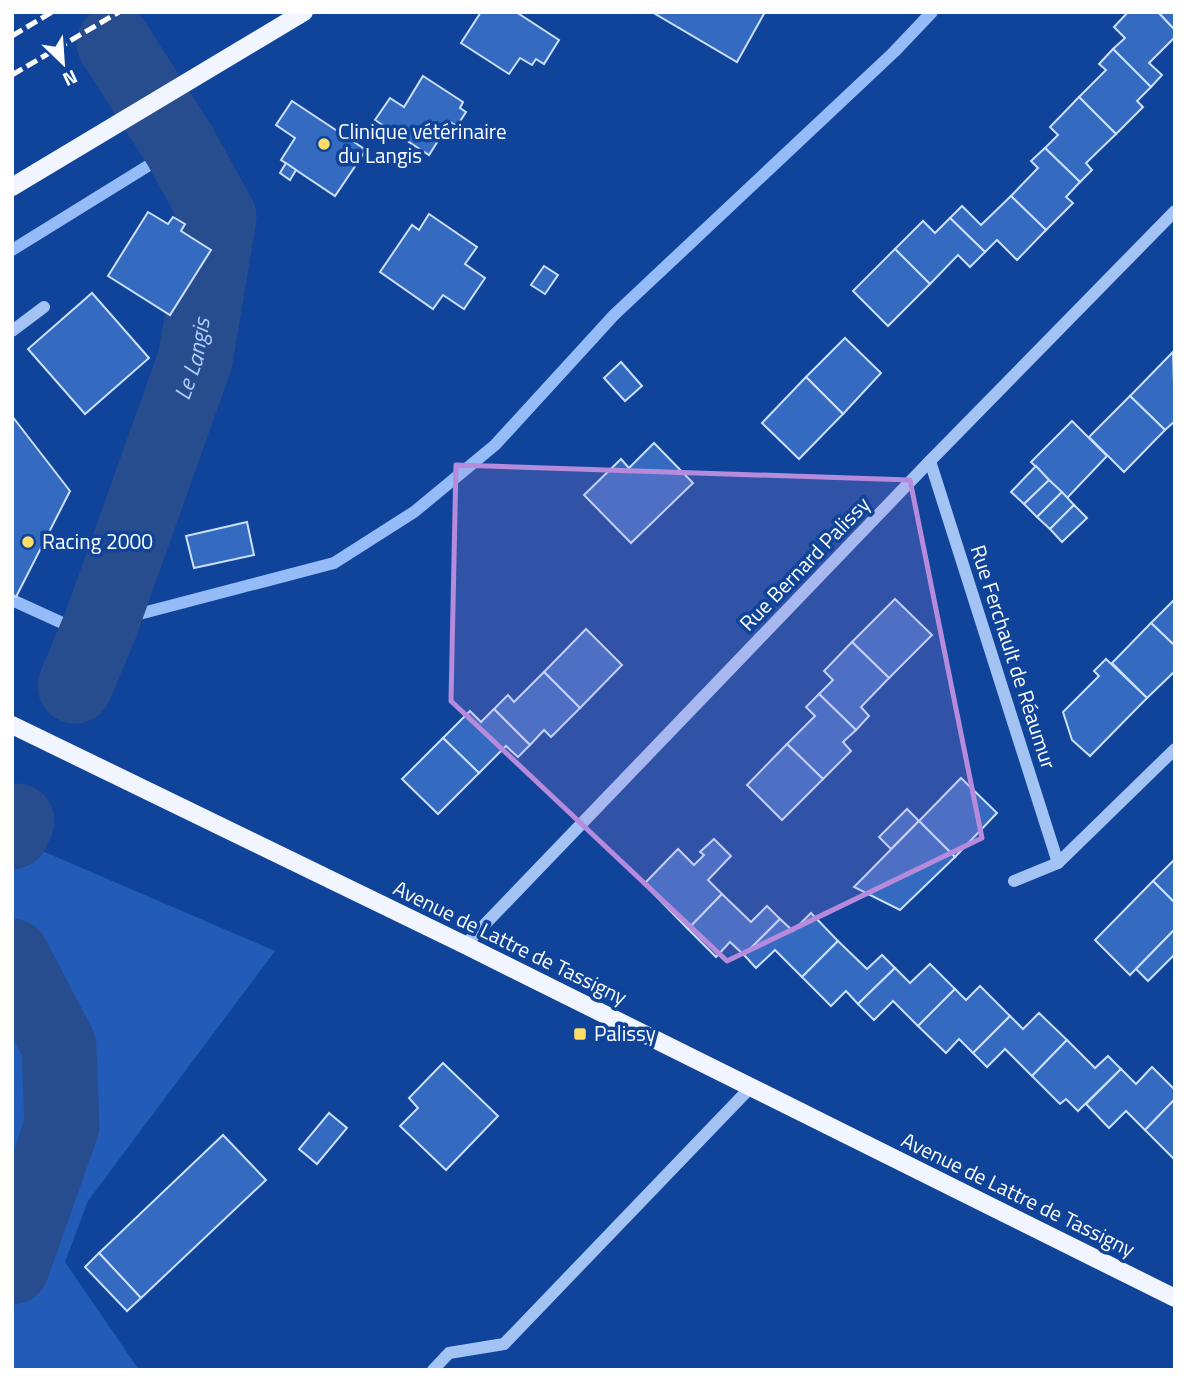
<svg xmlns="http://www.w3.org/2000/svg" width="1187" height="1382" viewBox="0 0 1187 1382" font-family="'Titillium Web',sans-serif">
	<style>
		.green { fill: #235cb8 }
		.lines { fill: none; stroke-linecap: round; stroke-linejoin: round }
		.stream { stroke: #95bcf8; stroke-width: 12 }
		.river { stroke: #284d8e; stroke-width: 75 }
		.building { fill: #346ac0; stroke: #ccdffe; stroke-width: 2 }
		.minor { stroke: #a3c3f4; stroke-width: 12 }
		.major { stroke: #f0f5ff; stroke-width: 18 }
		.rail { stroke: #fff; stroke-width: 5; stroke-dasharray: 12 5; stroke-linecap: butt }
		.marked { fill: #b68bdc; fill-opacity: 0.2; stroke: #b68bdc; stroke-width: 5; stroke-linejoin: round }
		.poi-dot { fill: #fd6; stroke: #10449a; stroke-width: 2.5 }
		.labels { text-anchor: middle; stroke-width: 7; stroke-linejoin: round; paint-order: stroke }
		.poi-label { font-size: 21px; fill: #fff; stroke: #10449a; text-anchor: start }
		.street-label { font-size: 21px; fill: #fff; stroke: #10449a }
		.water-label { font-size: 23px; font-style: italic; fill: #b0cdfb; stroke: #10449a }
	</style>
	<rect width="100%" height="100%" fill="#10449a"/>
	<!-- green -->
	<path class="green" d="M12,838l263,113 -187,250 -23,61 74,108h-127z"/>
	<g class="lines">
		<!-- stream -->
		<g class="stream">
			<path d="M12,250l168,-104"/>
			<path d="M12,600l57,26 32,-2 233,-61 80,-51 81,-67 119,-130 280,-263 38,-40"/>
			<path d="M12,831h1"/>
		</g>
		<!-- river -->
		<g class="river">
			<path id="s1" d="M75,686l26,-62 94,-264 24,-143 -39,-71 -66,-103"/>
			<path d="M12,832l5,-11"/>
			<path d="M12,956l47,90 3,80 -50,141"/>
		</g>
	</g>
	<!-- building -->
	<g class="building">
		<path d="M481,12h35l43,28 -15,24 -8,-5 -4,6 -12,-7 -11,16 -48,-31z"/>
		<path d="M652,12h113l-28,50z"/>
		<path d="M1128,12h30l17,18v7l-26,26 13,12 -11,12 -38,-38 12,-11 -11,-11z"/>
		<path d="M1158,12h17v18z"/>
		<path d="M1113,49l38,38 -14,14 6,6 -27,27 -37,-37 27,-27 -7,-6z"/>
		<path d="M423,76l40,26 -3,6 6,4 -9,14 -7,-4 -21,33 -54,-35 15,-22 14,9z"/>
		<path d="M1079,97l37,37 -30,29 6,7 -12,12 -35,-34 13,-13 -8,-8z"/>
		<path d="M292,101l74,49 -31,46 -54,-36 14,-22 -19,-13z"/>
		<path d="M1045,148l35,34 -14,15 7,6 -27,27 -35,-34 27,-28 -7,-7z"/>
		<path d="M286,163l10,7 -6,10 -10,-7z"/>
		<path d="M1011,196l35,34 -29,30 -20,-20 -12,12 -35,-34 12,-12 19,19z"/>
		<path d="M148,212l20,12 5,-7 12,7 -4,7 30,19 -41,65 -62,-39z"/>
		<path d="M429,214l48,33 -12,17 20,14 -21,31 -21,-14 -10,14 -53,-37 32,-47 7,5z"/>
		<path d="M950,218l35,34 -15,15 -12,-12 -28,29 -35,-35 28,-28 12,12z"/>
		<path d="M895,249l35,35 -42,42 -35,-35z"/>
		<path d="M544,266l14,9 -13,19 -14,-9z"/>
		<path d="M92,293l57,65 -64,56 -57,-65z"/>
		<path d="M845,338l36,35 -38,41 -37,-37z"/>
		<path d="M1173,352l2,69 -10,9 -35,-34z"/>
		<path d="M621,362l21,24 -17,15 -21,-23z"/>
		<path d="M806,377l37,37 -44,45 -37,-36z"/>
		<path d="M1130,396l35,34 -41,42 -35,-35z"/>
		<path d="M12,416l58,75 -54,106 -4,-3z"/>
		<path d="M1072,421l35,35 -40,42 -36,-36z"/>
		<path d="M654,443l39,40 -62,60 -47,-48 37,-36 8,9z"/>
		<path d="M1036,466l13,14 -25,24 -13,-12z"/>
		<path d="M1049,480l13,12 -25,25 -13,-13z"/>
		<path d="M1062,492l12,13 -24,24 -13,-12z"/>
		<path d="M1074,505l13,13 -25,24 -12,-13z"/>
		<path d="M247,522l7,33 -60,13 -8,-32z"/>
		<path d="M895,599l37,36 -43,43 -37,-36z"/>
		<path d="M1175,599v47l-24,-23z"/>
		<path d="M1151,623l24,23v25l-28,27 -35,-35z"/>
		<path d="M586,629l36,36 -42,43 -36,-36z"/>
		<path d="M852,642l37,36 -28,29 8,9 -13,14 -37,-36 14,-14 -9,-9z"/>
		<path d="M1106,659l41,39 -57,58 -18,-16 -9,-28 36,-36 -5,-5z"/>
		<path d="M544,672l36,36 -29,29 -7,-7 -14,15 -36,-36 14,-14 6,7z"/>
		<path d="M819,694l37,36 -13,12 8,9 -28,28 -36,-35 28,-28 -9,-9z"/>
		<path d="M494,709l36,36 -12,12 -12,-11 -27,27 -36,-35 27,-27 11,11z"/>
		<path d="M443,738l36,35 -41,41 -36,-35z"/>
		<path d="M787,744l36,35 -41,41 -35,-35z"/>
		<path d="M961,778l36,35 -42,44 -36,-36z"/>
		<path d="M907,809l12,12 -28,28 -12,-12z"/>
		<path d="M919,821l36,36 -55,53 -46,-23z"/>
		<path d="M714,839l17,17 -23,24 14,14 -34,35 -44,-45 34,-35 16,16 10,-10 -4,-3z"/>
		<path d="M1175,859v44l-22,-22z"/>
		<path d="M1153,881l22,22v26l-45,46 -35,-35z"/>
		<path d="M722,894l29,28 16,-16 13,13 -36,36 -14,-13 -14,15 -28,-28z"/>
		<path d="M811,913l27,28 -36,36 -27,-27 -19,18 -12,-13 36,-36 13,12z"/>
		<path d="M1175,929v25l-27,27 -12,-12z"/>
		<path d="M838,941l29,28 15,-14 13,13 -37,36 -12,-13 -15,15 -29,-29z"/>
		<path d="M930,964l25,25 -37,37 -25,-25 -19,19 -16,-16 37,-36 15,15z"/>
		<path d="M980,986l30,30 -37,37 -14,-14 -13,14 -28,-27 37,-37 11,11z"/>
		<path d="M1039,1013l28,27 -35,36 -27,-27 -18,18 -14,-14 37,-37 13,13z"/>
		<path d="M1067,1040l28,28 13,-12 13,13 -43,42 -12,-12 -6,5 -28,-28z"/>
		<path d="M443,1063l55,53 -52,54 -46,-44 18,-18 -9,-10z"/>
		<path d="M1152,1067l23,23v9l-30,31 -19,-19 -17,17 -23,-24 35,-35 15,15z"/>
		<path d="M1175,1099v61l-30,-30z"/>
		<path d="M329,1113l18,15 -30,36 -18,-15z"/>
		<path d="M223,1135l43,45 -125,118 -42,-45z"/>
		<path d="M99,1253l42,45 -14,13 -42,-44z"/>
	</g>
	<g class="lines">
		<!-- minor -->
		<g class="minor">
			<path d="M12,331l32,-24"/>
			<path d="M930,461l128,402 117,-114"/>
			<path d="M1014,881l44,-18"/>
			<path d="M465,945l465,-484 245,-250"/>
			<path d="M433,1370l16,-17 55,-9 246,-256"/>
		</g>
		<!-- major -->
		<g class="major">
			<path d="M12,187l292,-175"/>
			<path d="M12,725l453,220 710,353"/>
		</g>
		<!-- rail -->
		<g class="rail">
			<path d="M12,36l40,-24"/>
			<path d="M12,75l107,-63"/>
		</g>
	</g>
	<!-- marked area -->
	<path class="marked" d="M456,465l454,15 72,358 -255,123 -276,-260z"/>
	<!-- markers -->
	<g class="poi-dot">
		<circle cx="324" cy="144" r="7"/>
		<circle cx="28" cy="542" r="7"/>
		<rect x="573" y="1027" width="14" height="14" rx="3.5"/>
	</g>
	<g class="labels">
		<!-- poi labels -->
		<g class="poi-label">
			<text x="338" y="139">Clinique vétérinaire<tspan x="338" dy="24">du Langis</tspan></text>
			<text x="42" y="549">Racing 2000</text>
			<text x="594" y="1041">Palissy</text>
		</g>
		<!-- street labels -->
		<g class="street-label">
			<text transform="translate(805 564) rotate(-46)" y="7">Rue Bernard Palissy</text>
			<text transform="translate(1013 657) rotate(72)" y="7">Rue Ferchault de Réaumur</text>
			<text transform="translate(510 943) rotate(26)" y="7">Avenue de Lattre de Tassigny</text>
			<text transform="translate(1018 1195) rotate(26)" y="7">Avenue de Lattre de Tassigny</text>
		</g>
		<!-- water labels -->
		<g class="water-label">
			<text dy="8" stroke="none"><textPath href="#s1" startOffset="348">Le Langis</textPath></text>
		</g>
	</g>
	<!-- border -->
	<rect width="1187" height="1382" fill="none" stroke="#ffffff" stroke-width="28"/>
	<!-- north arrow -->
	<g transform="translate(63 63) rotate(155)" stroke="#10449a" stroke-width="5" paint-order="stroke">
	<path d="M0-5L12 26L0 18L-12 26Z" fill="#ffffff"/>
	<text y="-10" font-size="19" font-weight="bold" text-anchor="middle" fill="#ffffff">N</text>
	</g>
</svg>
